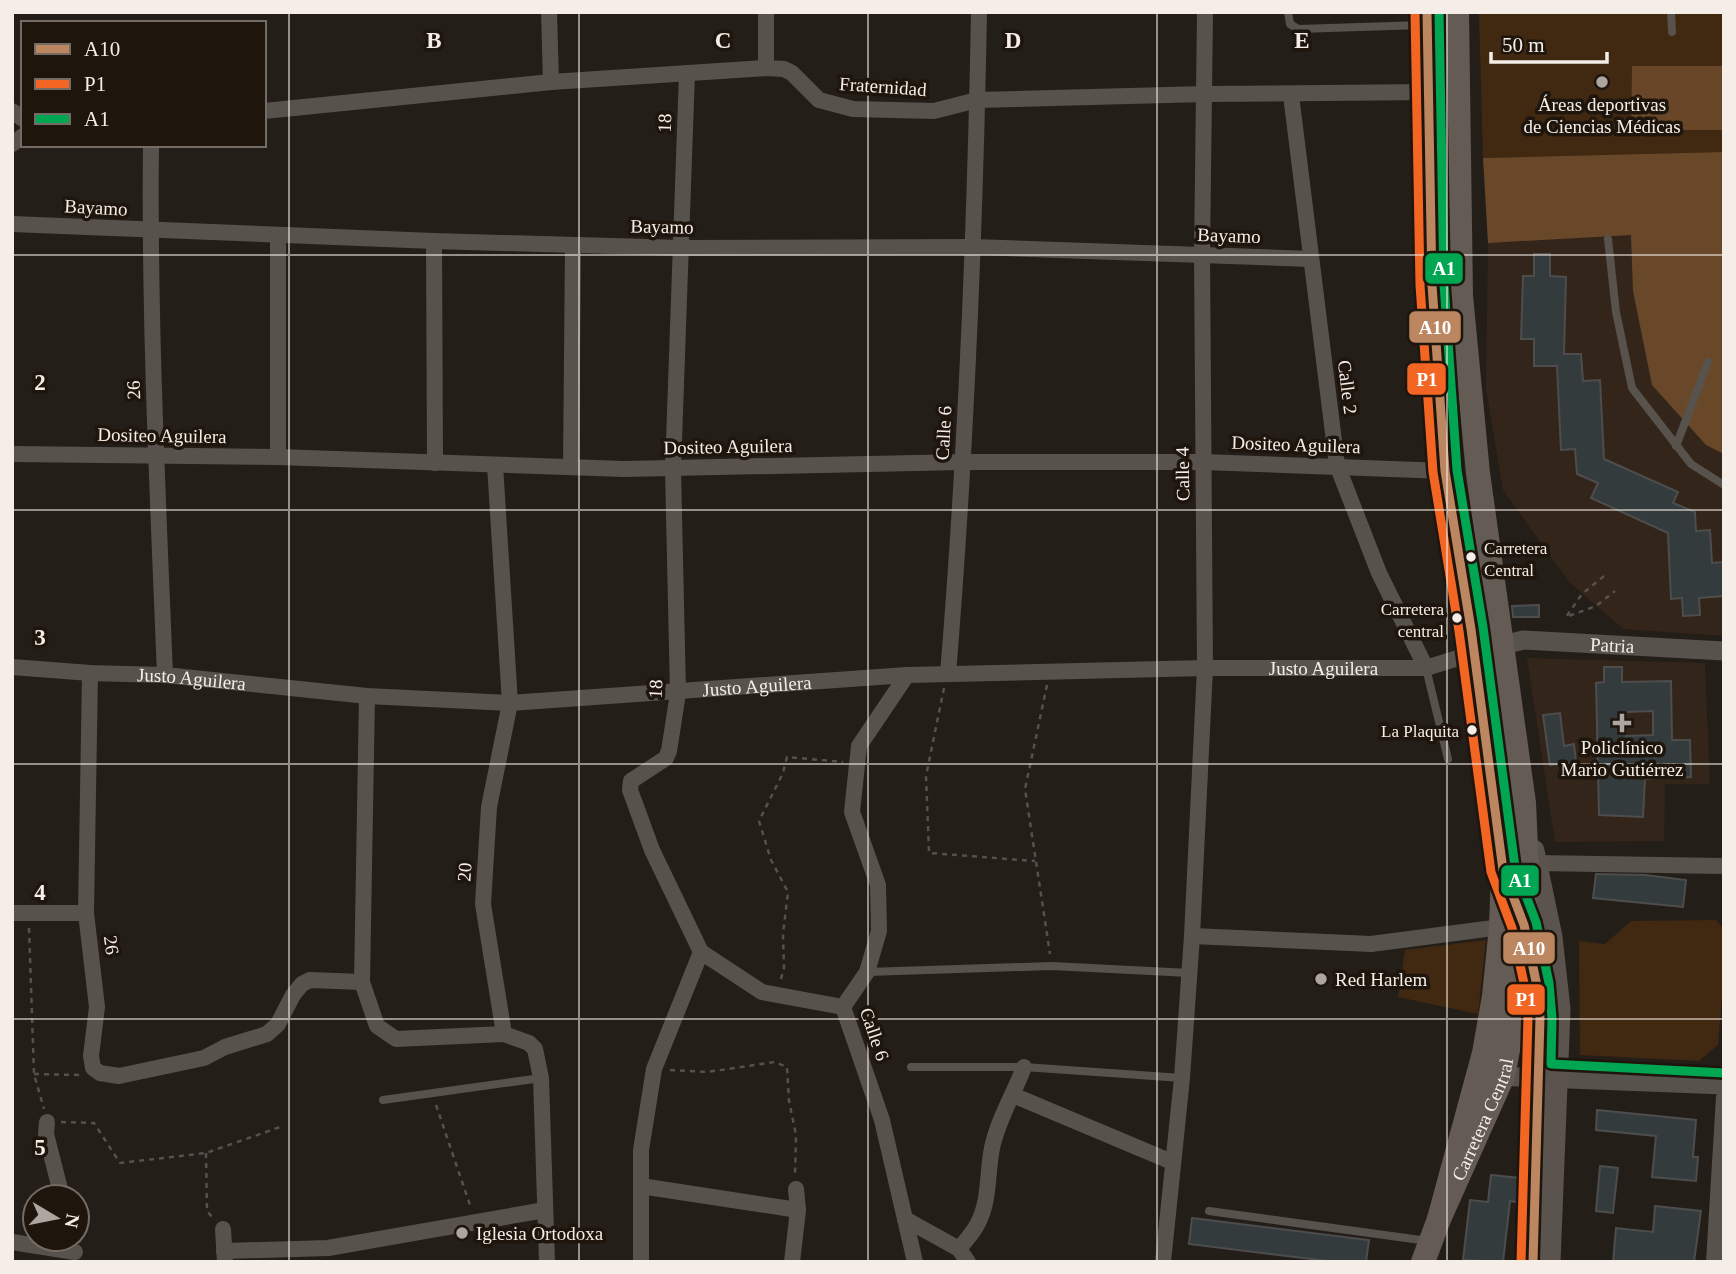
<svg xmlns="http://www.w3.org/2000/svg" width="1736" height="1274" viewBox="0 0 1736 1274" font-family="'Times New Roman',serif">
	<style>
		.built { fill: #332519 }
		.green { fill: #412810 }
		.forest { fill: #694829 }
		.water { fill: #684627 }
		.building { fill: #343b3d; stroke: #4d4d4d; stroke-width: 2; fill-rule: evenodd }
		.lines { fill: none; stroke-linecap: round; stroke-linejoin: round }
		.path { stroke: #56514d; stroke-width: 2.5; stroke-dasharray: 5 5; stroke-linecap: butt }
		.service { stroke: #58524d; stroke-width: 8 }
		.minor { stroke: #58524d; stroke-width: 16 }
		.tertiary { stroke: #58524d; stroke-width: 19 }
		.secondary { stroke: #5b544e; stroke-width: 23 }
		.primary { stroke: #635b54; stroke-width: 24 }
		.bus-1-casing { stroke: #1e150c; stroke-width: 14 }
		.bus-2-casing { stroke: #1e150c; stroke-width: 14 }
		.bus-3-casing { stroke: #1e150c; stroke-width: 14 }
		.bus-1 { stroke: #bb8660; stroke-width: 9 }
		.bus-2 { stroke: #f26522; stroke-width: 9 }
		.bus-3 { stroke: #00a651; stroke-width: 9 }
		.grid { fill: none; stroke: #f5eee8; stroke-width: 2; stroke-opacity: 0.55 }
		.poi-dot { fill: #aca5a0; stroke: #1e150c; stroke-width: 2.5 }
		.bus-dot { fill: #f5eee8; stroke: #1e150c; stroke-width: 2.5 }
		.labels { text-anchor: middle; stroke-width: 7; stroke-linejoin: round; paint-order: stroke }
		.bus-label { font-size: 17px; fill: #f5eee8; stroke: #1e150c; text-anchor: end }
		.street-label { font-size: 19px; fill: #f5eee8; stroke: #1e150c }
		.poi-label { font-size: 19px; fill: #f5eee8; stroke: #1e150c }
		.grid-label { font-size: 23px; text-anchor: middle; font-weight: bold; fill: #f5eee8; stroke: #1e150c; stroke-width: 7; stroke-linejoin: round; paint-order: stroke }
		.line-badge { stroke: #1e150c; stroke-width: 2.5 }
		.badge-label { font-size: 19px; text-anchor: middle; font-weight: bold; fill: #fff }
	</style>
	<rect width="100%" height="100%" fill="#241e19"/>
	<!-- built -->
	<g class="built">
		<path d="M1479,12h245v624l-101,-7 -54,-47 -66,-92 -17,-101 2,-146z"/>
		<path d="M1527,658l178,5 5,121h-45l-1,57 -109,1z"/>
	</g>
	<!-- green -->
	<g class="green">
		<path d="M1479,12h245v140l-241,6z"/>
		<path d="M1716,920l8,10v42l-6,73 -19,16 -119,-6 -1,-114 26,3 26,-23z"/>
		<path d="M1486,940l-8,74 -80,-17 7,-47z"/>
	</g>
	<!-- forest -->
	<path class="forest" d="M1724,152v302l-18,-9 -54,-60 -19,-94 -2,-56 -143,8 -5,-85z"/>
	<!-- water -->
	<path class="water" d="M1632,66h92v64h-93z"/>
	<!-- building -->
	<g class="building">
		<path d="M1534,254h16v22l16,1 -2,77h17l2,27 17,-1 4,79 74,33 -5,11 22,9 1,19 14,-1 2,33 12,-1v34l-25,2 1,17 -17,1 -1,-18 -11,1 -3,-66 -77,-35 7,-15 -21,-9 -2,-25 -14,1 -4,-84h-23v-27h-13l2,-63h11z"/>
		<path d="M1539,605v12h-26l-1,-11z"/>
		<path d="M1604,667h18v15l49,-1 1,59h18l1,37 -46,2 -2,38 -44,-2 -3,-132 8,-1zM1653,711v24l-27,1v-24z"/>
		<path d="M1560,713l4,33 10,-2 2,18 -26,3 -7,-50z"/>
		<path d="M1596,874l49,1 41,5 -3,27 -90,-9z"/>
		<path d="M1597,1110l99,10 -3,37h5l-2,24 -44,-4 4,-41 -60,-6z"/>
		<path d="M1600,1166l18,2 -5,45 -17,-2z"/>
		<path d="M1491,1175l29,3 -3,24 -7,-1 -7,61 -40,-2 7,-60 18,2z"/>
		<path d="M1655,1206l46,5 -7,51h-81l3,-34 37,4z"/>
		<path d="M1192,1218l177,22 -3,22h-30l-147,-18z"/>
	</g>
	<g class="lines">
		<!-- path -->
		<g class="path">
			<path d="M1604,576l-22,18 -16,23 30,-11 19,-15"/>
			<path d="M1047,685l-22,104 25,165"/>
			<path d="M944,688l-18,88 3,77 106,8"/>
			<path d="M29,928l5,146 10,35"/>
			<path d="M781,979l3,-11 -1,-34 5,-42 -17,-32 -12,-39 24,-48 4,-16 56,5"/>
			<path d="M670,1070l37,2 68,-10 12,5 2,34 7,34 -1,40"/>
			<path d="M34,1074l46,1"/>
			<path d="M436,1105l35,103"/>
			<path d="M61,1122l33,1 26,40 86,-10 77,-27"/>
			<path d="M206,1153l1,58 5,6"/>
		</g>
		<!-- service -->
		<g class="service">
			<path d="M1288,12l2,12 8,5 125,-4"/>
			<path d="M1671,12l1,20"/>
			<path d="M1608,239l8,73 16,76 59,76 33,21"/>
			<path d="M1676,446l32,-84"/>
			<path d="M1426,668l22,91"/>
			<path d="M867,972l185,-6 137,7"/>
			<path d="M911,1067h113l158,11"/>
			<path d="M383,1100l158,-22"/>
			<path d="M1209,1211l219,30"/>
		</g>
		<!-- minor -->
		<g class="minor">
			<path d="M549,12l2,70"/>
			<path d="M766,12v56"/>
			<path d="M1291,95l46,370 42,108 47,95"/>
			<path d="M12,111l11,8"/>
			<path d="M264,111l287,-29 215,-14 18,1 8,4 27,27 34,9 81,2 43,-11 228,-6 223,-2"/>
			<path d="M12,144l11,-8"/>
			<path d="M151,145c-2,177 7,354 14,530"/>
			<path d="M12,224l422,17 247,7 292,-1 338,12"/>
			<path d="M278,236v221"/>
			<path d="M434,241l1,222"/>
			<path d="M12,454l266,3 346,12 339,-7h240l242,9"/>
			<path d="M495,465l15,238 -21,104 -6,97 21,130"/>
			<path d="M571,467l2,-222"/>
			<path id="s1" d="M12,667l78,6 75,2 202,21 143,7 397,-28 298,-7h221l48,-15"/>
			<path d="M90,673l-4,240 11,94 -6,49 2,12 7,5 19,3 85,-18 21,-11 42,-13 11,-10 15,-29 9,-11 8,-4 52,2"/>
			<path d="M948,674c18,-220 27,-441 31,-662"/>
			<path d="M367,696l-5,286 15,44 19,13 108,-5 25,9 6,6 6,29 6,184"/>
			<path d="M1535,863l189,3"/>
			<path d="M12,913h74"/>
			<path d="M1192,936l179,8 130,-17"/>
			<path d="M701,952l61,40 81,15"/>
			<path d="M843,1007l24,-35 12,-41 -1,-46 -26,-73 7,-66 48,-71"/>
			<path d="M843,1007l39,113 33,142"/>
			<path d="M1013,1095l159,67"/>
			<path d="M47,1122l-1,12 16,63"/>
			<path d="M641,1186l157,24"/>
			<path d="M905,1219l54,30 9,13"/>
			<path d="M223,1229l2,33"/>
			<path d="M12,1242l63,10"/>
			<path d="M959,1249c6,-8 15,-17 19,-26 12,-23 9,-51 14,-75 6,-29 22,-54 32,-81"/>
			<path d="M224,1251l104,-3 217,-38"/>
			<path d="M641,1262v-112l13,-81 47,-117 -49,-102 -22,-60 1,-9 35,-23 3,-7 9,-58 -5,-224 14,-396"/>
			<path d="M792,1262l6,-52 -2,-21"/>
			<path d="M1163,1262l19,-184 10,-142 13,-268 -3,-413 3,-243"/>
			<path d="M1714,1262l10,-165"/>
		</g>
		<!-- tertiary -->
		<g class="tertiary">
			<path id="s2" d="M1474,653l49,-13 201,11"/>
			<path d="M1491,1076l233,9"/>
		</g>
		<!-- secondary -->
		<g class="secondary">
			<path d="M1533,851l18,86 8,72 -10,253"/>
			<path d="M1526,934l11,52 3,32 -6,206"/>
		</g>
		<!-- primary -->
		<g class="primary">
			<path id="s3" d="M1427,12l5,273 13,186 26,158 32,241 -2,57 -7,69 -10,57 -45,166 64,-143 11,-58 10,-93 3,-55 -3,-67 -46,-330 -17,-177 -4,-284"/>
			<path d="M1423,1262l16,-43"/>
		</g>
		<defs>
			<path id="bus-1" d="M1427,12l5,273 13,186 26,158 32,241 21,55 13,61 3,32 -7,244"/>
			<path id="bus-2" d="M1415,12l5,273 13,187 26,159 32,241 21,56 13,60 3,30 -7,244"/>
			<path id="bus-3" d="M1439,12l5,272 13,186 26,157 32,240 21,55 13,61 3,35 -1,46 173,9"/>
		</defs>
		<!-- bus-1 casing -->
		<use href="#bus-1" class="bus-1-casing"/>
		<!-- bus-2 casing -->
		<use href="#bus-2" class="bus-2-casing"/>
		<!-- bus-3 casing -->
		<use href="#bus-3" class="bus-3-casing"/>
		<!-- bus-1 -->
		<use href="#bus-1" class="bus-1"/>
		<!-- bus-2 -->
		<use href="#bus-2" class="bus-2"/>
		<!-- bus-3 -->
		<use href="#bus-3" class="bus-3"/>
	</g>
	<!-- grid -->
	<path class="grid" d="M289,12v1250M579,12v1250M868,12v1250M1157,12v1250M1447,12v1250M12,255h1712M12,510h1712M12,764h1712M12,1019h1712"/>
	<!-- markers -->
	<g class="poi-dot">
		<circle cx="1602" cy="82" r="7"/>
		<path d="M1618.5 712.5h7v7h7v7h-7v7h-7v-7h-7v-7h7z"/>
		<circle cx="1321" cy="979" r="7"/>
		<circle cx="462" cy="1233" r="7"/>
	</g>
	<g class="bus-dot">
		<circle cx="1471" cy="557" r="6"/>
		<circle cx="1457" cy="618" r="6"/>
		<circle cx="1472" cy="730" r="6"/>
	</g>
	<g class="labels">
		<!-- bus labels -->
		<g class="bus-label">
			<text x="1484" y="554" text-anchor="start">Carretera<tspan x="1484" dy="22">Central</tspan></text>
			<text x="1444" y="615">Carretera<tspan x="1444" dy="22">central</tspan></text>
			<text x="1459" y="737">La Plaquita</text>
		</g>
		<!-- street labels -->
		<g class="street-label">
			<text transform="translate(883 86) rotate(4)" y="7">Fraternidad</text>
			<text transform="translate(664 123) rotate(-88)" y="7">18</text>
			<text transform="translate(96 207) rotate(3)" y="7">Bayamo</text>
			<text transform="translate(662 226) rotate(1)" y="7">Bayamo</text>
			<text transform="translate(1229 235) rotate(2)" y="7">Bayamo</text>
			<text transform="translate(1348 387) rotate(83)" y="7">Calle 2</text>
			<text transform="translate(133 390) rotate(-92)" y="7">26</text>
			<text transform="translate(943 433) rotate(-87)" y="7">Calle 6</text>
			<text transform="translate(162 435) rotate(1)" y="7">Dositeo Aguilera</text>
			<text transform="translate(1296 444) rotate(2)" y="7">Dositeo Aguilera</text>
			<text transform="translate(728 446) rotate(-1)" y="7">Dositeo Aguilera</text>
			<text transform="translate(1182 474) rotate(-91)" y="7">Calle 4</text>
			<text dy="7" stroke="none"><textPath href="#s2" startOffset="140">Patria</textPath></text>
			<text dy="7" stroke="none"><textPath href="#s1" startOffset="1314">Justo Aguilera</textPath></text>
			<text dy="7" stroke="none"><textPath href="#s1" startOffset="180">Justo Aguilera</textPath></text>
			<text dy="7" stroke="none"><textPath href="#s1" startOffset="747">Justo Aguilera</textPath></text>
			<text transform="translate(655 689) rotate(-87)" y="7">18</text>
			<text transform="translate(464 872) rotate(-86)" y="7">20</text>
			<text transform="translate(112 945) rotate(82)" y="7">26</text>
			<text transform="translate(875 1034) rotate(71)" y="7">Calle 6</text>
			<text dy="7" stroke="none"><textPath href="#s3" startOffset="1328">Carretera Central</textPath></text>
		</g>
		<!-- poi labels -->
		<g class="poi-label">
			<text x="1602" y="111">Áreas deportivas<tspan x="1602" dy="22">de Ciencias Médicas</tspan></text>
			<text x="1622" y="754">Policlínico<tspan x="1622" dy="22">Mario Gutiérrez</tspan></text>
			<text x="1335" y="986" text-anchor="start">Red Harlem</text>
			<text x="476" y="1240" text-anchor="start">Iglesia Ortodoxa</text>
		</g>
	</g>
	<g class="grid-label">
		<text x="434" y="48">B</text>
		<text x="723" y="48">C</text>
		<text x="1013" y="48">D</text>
		<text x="1302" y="48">E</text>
		<text x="40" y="390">2</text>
		<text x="40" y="645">3</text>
		<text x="40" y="900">4</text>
		<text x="40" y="1155">5</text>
	</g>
	<g class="line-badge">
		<rect x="1424" y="252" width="40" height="33" rx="7" fill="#00a651"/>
		<rect x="1408" y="310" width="54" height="34" rx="7" fill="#bb8660"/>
		<rect x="1406" y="362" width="41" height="34" rx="7" fill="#f26522"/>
		<rect x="1500" y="864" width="40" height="33" rx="7" fill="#00a651"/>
		<rect x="1502" y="931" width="54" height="34" rx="7" fill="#bb8660"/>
		<rect x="1506" y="983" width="40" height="33" rx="7" fill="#f26522"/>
	</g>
	<g class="badge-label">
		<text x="1444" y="275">A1</text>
		<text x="1435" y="334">A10</text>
		<text x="1427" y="386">P1</text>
		<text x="1520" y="887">A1</text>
		<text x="1529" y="955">A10</text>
		<text x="1526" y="1006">P1</text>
	</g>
	<!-- border -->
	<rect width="1736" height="1274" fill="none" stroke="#f5eee8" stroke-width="28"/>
	<!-- legend -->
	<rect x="21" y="21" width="245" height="126" fill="#1e150c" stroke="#746c64" stroke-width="2"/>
	<rect x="35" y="44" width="35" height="10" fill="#bb8660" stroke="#746c64" stroke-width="2"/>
	<text x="84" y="56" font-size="21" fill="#f5eee8">A10</text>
	<rect x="35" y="79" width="35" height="10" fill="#f26522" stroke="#746c64" stroke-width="2"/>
	<text x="84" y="91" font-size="21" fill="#f5eee8">P1</text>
	<rect x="35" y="114" width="35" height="10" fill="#00a651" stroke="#746c64" stroke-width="2"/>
	<text x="84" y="126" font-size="21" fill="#f5eee8">A1</text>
	<!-- north arrow -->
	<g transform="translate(56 1218) rotate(100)"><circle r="33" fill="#1e150c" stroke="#746c64" stroke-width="2"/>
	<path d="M0-5L12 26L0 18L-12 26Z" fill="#aca5a0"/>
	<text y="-10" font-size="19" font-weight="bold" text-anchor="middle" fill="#f5eee8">N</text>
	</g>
	<!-- scale -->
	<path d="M1491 52v10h116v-10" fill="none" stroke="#f5eee8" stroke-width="3.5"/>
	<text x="1502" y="52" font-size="21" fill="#f5eee8" stroke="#1e150c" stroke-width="5" paint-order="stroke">50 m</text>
</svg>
